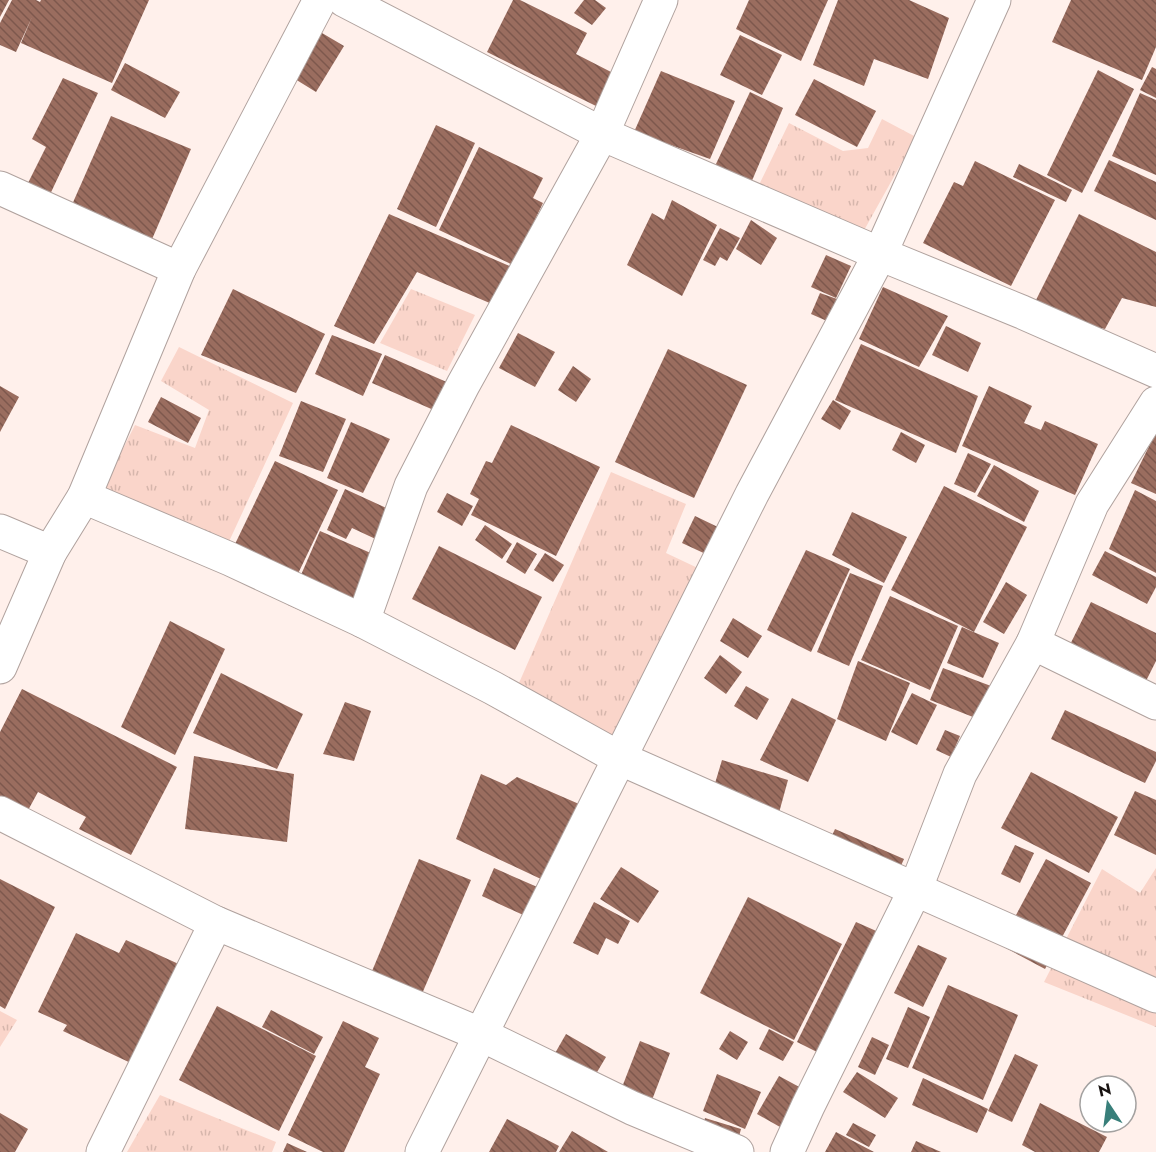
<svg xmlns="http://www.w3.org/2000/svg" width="1156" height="1152" viewBox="0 0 1156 1152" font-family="Jost,sans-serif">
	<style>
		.grass { fill: url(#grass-tufts) }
		.building { fill: url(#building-back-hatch) }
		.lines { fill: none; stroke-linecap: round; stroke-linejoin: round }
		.minor-casing { stroke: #b0a29e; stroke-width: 35 }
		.minor { stroke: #fff; stroke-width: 33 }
	</style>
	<defs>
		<pattern id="grass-tufts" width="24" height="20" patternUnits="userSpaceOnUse" patternTransform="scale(1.5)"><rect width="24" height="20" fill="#fad5ca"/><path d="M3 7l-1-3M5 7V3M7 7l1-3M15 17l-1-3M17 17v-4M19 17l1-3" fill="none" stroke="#d6b6ac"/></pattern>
		<pattern id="building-back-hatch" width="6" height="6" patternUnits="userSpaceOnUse" patternTransform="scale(1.5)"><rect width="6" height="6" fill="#9a6d5f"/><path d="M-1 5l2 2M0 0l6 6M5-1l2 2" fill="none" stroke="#7d584d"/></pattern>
	</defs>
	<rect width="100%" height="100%" fill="#fff0eb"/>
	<!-- grass -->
	<g class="grass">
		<path d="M882,119l34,18 -54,97 -104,-47 31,-64 54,28 25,-3z"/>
		<path d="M411,289l64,26 -28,56 -67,-28z"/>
		<path d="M179,347l114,56 -67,145 -123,-60 32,-63 60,23 14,-38 -48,-29z"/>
		<path d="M611,472l75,32 -20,49 36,17 -81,172 -100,-54 -2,-5z"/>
		<path d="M1156,868v159l-112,-45 58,-113 38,24z"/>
		<path d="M0,1011l17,9 -17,27z"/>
		<path d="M160,1095l116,47 -4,10h-145z"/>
	</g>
	<!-- building -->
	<g class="building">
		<path d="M0,0h9l-9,17z"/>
		<path d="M12,0h24l4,2 1,-2h108l-37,83 -91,-40 11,-26 -16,35 -16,-7v-22z"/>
		<path d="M513,0h7l67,33 -11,21 37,19 -17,33 -109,-54z"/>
		<path d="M584,0h11l11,8 -14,17 -18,-12z"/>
		<path d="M749,0h79l-27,61 -65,-32z"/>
		<path d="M838,0h71l40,18 -21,61 -54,-20 -10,27 -51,-21z"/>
		<path d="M1071,0h85v47l-14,33 -90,-38z"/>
		<path d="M322,33l22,13 -28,46 -21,-13z"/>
		<path d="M740,35l42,20 -20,40 -42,-20z"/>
		<path d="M125,63l55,29 -15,26 -54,-28z"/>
		<path d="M1152,67l4,2v29l-16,-8z"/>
		<path d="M1098,70l36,19 -52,104 -35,-18z"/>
		<path d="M661,71l74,30 -25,58 -76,-27z"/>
		<path d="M63,78l35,15 -53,112 -23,-10 24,-48 -14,-8z"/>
		<path d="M814,79l62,32 -19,36 -62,-32z"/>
		<path d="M750,92l33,16 -32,75 -36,-17z"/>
		<path d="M1140,93l16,7v75l-44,-19z"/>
		<path d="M111,116l80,33 -51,118 -80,-35z"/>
		<path d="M436,125l39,18 -39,84 -39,-18z"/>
		<path d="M479,147l64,31 -10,20 10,5 -30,62 -74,-35z"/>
		<path d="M1109,160l47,22v38l-62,-29z"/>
		<path d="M975,161l80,39 -44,86 -88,-43 31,-61 9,4z"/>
		<path d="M1019,164l53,26 -6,12 -53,-25z"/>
		<path d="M672,200l45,25 -35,71 -55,-31 25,-52 12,7z"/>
		<path d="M389,214l123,53 -20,37 -75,-32 -43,72 -40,-18z"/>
		<path d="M1079,214l77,38v55l-34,-9 -17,31 -75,-17z"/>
		<path d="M751,220l26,18 -16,27 -25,-16z"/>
		<path d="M720,228l20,10 -13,23 -7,-4 -5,9 -12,-6z"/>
		<path d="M826,255l25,11 -15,32 -25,-11z"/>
		<path d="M883,287l65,29 -29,51 -60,-28z"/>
		<path d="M233,289l92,45 -29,59 -95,-38z"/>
		<path d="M820,293l17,6 -10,22 -16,-7z"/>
		<path d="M946,326l35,17 -13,29 -36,-17z"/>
		<path d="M518,333l37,19 -20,35 -36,-19z"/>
		<path d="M332,335l50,19 -19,42 -48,-22z"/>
		<path d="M861,344l117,52 -22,57 -121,-53z"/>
		<path d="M668,349l79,36 -53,113 -79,-36z"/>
		<path d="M385,355l73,32 -13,28 -73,-32z"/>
		<path d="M573,366l18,13 -15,23 -18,-12z"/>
		<path d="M0,386l19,11 -19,35z"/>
		<path d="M989,386l43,20 -8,17 17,7 4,-9 53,23 -23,51 -113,-49z"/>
		<path d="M161,397l40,21 -13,25 -40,-21z"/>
		<path d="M833,400l18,11 -11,19 -19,-11z"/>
		<path d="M301,401l45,18 -23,53 -44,-16z"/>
		<path d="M351,422l39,17 -27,54 -36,-15z"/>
		<path d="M511,425l89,42 -44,89 -85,-41 8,-16 -9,-5 16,-33 6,2z"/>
		<path d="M901,432l24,13 -9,18 -24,-13z"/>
		<path d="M1156,432v62l-25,-11z"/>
		<path d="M968,453l23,11 -16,29 -21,-9z"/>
		<path d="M275,461l63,29 -43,90 -72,-11z"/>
		<path d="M994,465l45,26 -15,31 -47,-26z"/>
		<path d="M944,486l83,41 -53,105 -83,-42z"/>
		<path d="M345,489l50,23 -13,30 -30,-14 -6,11 -19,-9z"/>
		<path d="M1135,490l21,11v72l-47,-24z"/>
		<path d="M447,493l26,13 -11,20 -25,-14z"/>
		<path d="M852,512l55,25 -23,46 -52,-28z"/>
		<path d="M695,516l27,13 -12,27 -28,-13z"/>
		<path d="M485,525l27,19 -10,15 -27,-19z"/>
		<path d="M320,531l53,23 -25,57 -21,11 -39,-17z"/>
		<path d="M517,542l20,12 -12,20 -19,-12z"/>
		<path d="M439,546l103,51 -27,53 -103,-51z"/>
		<path d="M806,550l44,19 -39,83 -44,-22z"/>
		<path d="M1105,551l51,26v10l-9,17 -55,-29z"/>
		<path d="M545,553l19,12 -11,17 -19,-12z"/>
		<path d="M850,573l33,13 -34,80 -32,-14z"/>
		<path d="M1006,582l21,13 -23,39 -21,-12z"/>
		<path d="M890,596l68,30 -28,64 -69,-30z"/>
		<path d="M1091,602l65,31v28l-18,36 -76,-36z"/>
		<path d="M733,618l29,18 -14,22 -28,-17z"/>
		<path d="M170,621l55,28 -50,106 -54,-28z"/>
		<path d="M962,627l37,16 -16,35 -36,-15z"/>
		<path d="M720,655l22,17 -16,22 -22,-16z"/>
		<path d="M858,661l52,22 -24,58 -49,-22z"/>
		<path d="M943,668l48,18 -13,33 -48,-19z"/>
		<path d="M221,673l82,41 -26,55 -84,-36z"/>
		<path d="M746,686l23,13 -12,21 -23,-14z"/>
		<path d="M22,689l155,78 -46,88 -52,-26 7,-12 -48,-25 -12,22 -26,-13v-69z"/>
		<path d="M912,693l25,12 -20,40 -26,-13z"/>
		<path d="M792,698l44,22 -28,62 -48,-22z"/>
		<path d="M345,702l26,9 -17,50 -31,-7z"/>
		<path d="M1065,710l91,42v9l-11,22 -94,-44z"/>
		<path d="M945,730l15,6 -9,21 -15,-7z"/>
		<path d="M194,756l100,18 -7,68 -102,-13z"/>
		<path d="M722,760l66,20 -11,40 -67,-20z"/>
		<path d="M1031,772l87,45 -29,56 -88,-45z"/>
		<path d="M481,774l25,11 11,-8 62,27 -36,76 -87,-41z"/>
		<path d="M1135,791l21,9v55l-42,-20z"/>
		<path d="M835,829l69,30 -14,31 -69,-30z"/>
		<path d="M1015,845l19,8 -14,30 -19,-9z"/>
		<path d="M419,859l52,21 -53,123 -51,-20z"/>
		<path d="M1046,859l45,24 -46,86 -45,-24z"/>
		<path d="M621,867l38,24 -21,32 -38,-24z"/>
		<path d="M494,868l64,28 -13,29 -63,-29z"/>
		<path d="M0,879l55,28 -50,102 -5,-3z"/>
		<path d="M748,897l94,47 -48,96 -94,-47z"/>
		<path d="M594,902l36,19 -12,23 -12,-6 -8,17 -25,-12z"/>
		<path d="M856,922l27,12 -60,121 -26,-13z"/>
		<path d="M76,933l43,20 7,-13 57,26 -48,99 -72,-34 4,-6 -29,-13z"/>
		<path d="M918,945l29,13 -24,49 -29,-14z"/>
		<path d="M948,985l70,30 -35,85 -71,-32z"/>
		<path d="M217,1006l99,50 -37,75 -100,-51z"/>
		<path d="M908,1007l22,10 -22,51 -22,-9z"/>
		<path d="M271,1010l52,27 -9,17 -52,-27z"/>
		<path d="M343,1021l36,17 -14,29 15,7 -36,78h-21l-35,-17z"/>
		<path d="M769,1029l25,13 -11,19 -24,-12z"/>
		<path d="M730,1031l18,11 -11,18 -18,-11z"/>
		<path d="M566,1034l40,23 -16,27 -40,-22z"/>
		<path d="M872,1037l17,8 -14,30 -17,-8z"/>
		<path d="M640,1041l30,12 -23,60 -30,-13z"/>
		<path d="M1015,1054l23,11 -26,57 -24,-11z"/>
		<path d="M857,1072l41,26 -13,20 -42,-26z"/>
		<path d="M717,1074l44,18 -16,37 -42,-18z"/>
		<path d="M779,1076l24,13 -23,38 -23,-13z"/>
		<path d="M923,1078l65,31 -11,24 -65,-28z"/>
		<path d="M1040,1103l67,34 -8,15h-64l-13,-7z"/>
		<path d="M0,1113l28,16 -13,23h-15z"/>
		<path d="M705,1118l36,11 -6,23 -38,-5z"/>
		<path d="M507,1119l52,27 -3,6h-67z"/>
		<path d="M853,1123l23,12 -7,12 -23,-12z"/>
		<path d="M572,1131l36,21h-49z"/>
		<path d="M836,1132l38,20h-49z"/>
		<path d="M916,1141l25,11h-30z"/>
		<path d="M287,1143l20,9h-24z"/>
	</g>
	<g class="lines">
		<defs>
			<g id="minor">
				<path d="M344,0l258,134 278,120 142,58 134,59"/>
				<path d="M0,188l179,81"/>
				<path d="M84,497l146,62 133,62 130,67 126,70 537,238"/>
				<path d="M0,531l50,21"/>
				<path d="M363,621l48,-135 52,-101 139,-251 59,-134"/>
				<path d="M1033,643l123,60"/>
				<path d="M0,667l50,-115 34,-55 95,-228 141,-269"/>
				<path d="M0,813l216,110 266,112 150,73 105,44"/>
				<path d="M103,1152l113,-229"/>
				<path d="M422,1152l330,-658 128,-240 114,-254"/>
				<path d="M787,1152l21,-46 107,-216 45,-116 73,-131 59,-139 64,-101"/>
			</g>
		</defs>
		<!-- minor casing -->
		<use href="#minor" class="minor-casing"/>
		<!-- minor -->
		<use href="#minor" class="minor"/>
	</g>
	<!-- north arrow -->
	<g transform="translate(1108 1104) rotate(347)"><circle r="28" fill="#ffffff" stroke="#a3a1a0" stroke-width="1.5"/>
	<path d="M0-4.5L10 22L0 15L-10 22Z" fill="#387f7a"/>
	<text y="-9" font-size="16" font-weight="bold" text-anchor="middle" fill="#181311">N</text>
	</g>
</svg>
